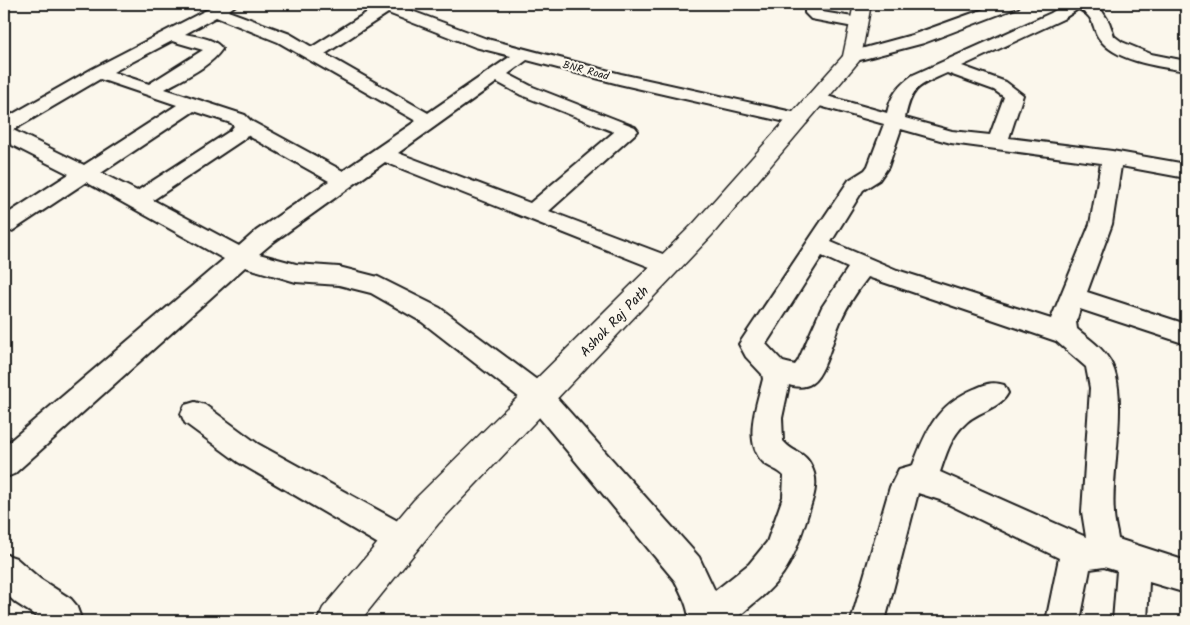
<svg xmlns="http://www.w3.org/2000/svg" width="1190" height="625" viewBox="0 0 1190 625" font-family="Kalam,sans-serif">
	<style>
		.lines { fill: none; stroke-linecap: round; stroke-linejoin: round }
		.minor-casing { stroke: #1c1c1c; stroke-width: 4 }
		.major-casing { stroke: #1c1c1c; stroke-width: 3 }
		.minor { fill: #fbf7ec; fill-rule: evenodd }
		.major { fill: #fbf7ec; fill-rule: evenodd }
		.labels { text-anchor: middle; stroke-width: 4; stroke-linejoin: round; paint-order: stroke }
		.far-street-label { font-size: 11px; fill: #1c1c1c; stroke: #fbf7ec }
		.street-label { font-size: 14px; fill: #1c1c1c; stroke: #fbf7ec }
	</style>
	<rect width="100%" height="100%" fill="#fbf7ec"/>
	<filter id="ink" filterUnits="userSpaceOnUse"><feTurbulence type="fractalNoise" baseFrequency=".02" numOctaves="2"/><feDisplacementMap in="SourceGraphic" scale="10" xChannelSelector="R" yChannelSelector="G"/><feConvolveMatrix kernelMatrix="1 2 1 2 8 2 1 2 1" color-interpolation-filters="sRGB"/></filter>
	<g filter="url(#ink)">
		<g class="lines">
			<defs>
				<g id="minor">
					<path d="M218,4h19l-9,7 62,23 22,13 62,-39 -3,-4h22l94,35 134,35 185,41 3,4 -3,4 -7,2 -180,-41 -92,-24 -19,14 25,13 102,40 3,4 -89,80 127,48 4,6 -4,6 -8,3 -8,-3 -275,-109 -113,81 -13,11 37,10 43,3 39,10 62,31 109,81 150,168 16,34 34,-27 18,-22 16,-45 1,-21c-5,-6 -14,-8 -20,-13 -22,-21 -7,-59 -1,-84l-1,-5 -16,-17 -7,-13 110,-164 16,-10 3,-4 16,-42 -75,-21 -2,-4 2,-4 7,-2 71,20c4,-18 11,-27 26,-38l138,-62 14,-9h26l11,7 7,11 5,14 8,6 29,12 35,7v10c-24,-4 -67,-9 -84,-29 -12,-13 -4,-24 -24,-33l-15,10 -101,47 44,16 17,13 -14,43 103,13 74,13v14l-65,-12 -9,58 -25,68 99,32v20l-106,-35 -4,13 1,7c12,10 25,18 33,32 20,34 0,111 4,152 0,9 3,18 4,26l68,22v32l-37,-11 -2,39h-34l4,-50 -13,-4 -14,2 -10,52h-34l13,-63 -119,-58 -22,-7 -33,128h-34l39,-134 9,-18 14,-4c14,-36 24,-60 61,-76 12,-5 18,-8 30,-4l4,8c-8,16 -31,18 -43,31 -14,12 -19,31 -25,48l146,65 -4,-25 8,-124 -4,-21 -30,-26 -188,-64c-10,13 -20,27 -27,43 -7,14 -16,55 -29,63 -7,5 -16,4 -23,2l-7,33 1,23c13,15 23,8 31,32 4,14 -2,28 -6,41 -13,41 -20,63 -55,90 -7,6 -14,13 -22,16 -8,4 -32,1 -42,1 0,-14 -8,-28 -14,-40l-146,-176 -107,-83 -51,-29 -32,-8 -43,-3 -51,-15 -231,207 -10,4v-32l220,-187 -138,-77 -74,49 -8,3v-18l65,-42 -65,-33v-22l88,-50zM388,13l87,34 36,9 -83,57 -103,-59zM216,17l62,25 138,79 -73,50 -92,-50 -6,-6 -80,-26c19,-11 45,-22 57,-40 -7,-11 -25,-12 -37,-15zM172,41l31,9 -54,34 -36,-12zM947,73l47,17 10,7 -14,38 -38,-4 -47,-13c7,-33 14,-32 42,-45zM100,79l77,26 -93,60 -71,-35zM497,82l24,13 93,37 -84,71 -132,-50zM194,111l37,12 3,3 -4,5 -93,60 -36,-18zM901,129l50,14 150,20 -11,61 -39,95 -154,-49 -66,-28 32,-52 16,-10 9,-13zM247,135l82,46 -73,50 -17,15 -86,-46 91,-61zM822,256l26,12 -26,39 -24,54 -3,4 -12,-3 -17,-18z"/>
					<path d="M805,4h16l1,8 37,6 6,2 2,3 -2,3 -6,2 -48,-9 -6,-6z"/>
					<path d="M998,4h22l-2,3 -94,36 -72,19 -6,-1 -3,-4 3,-4 66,-18z"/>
					<path d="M195,402l10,3 53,39 156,86 5,11 -5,11 -11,5 -11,-5 -154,-90 -53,-39 -4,-9 4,-9z"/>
					<path d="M4,554l12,4 24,21 31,20 5,6 6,16h-38l-28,-18 -12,-11z"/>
				</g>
				<path id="major" d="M854,4h17l-10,53 -2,4 -147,174 -274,289 -78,97h-43l6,-13 91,-108 280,-277 149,-167z"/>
			</defs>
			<!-- minor casing -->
			<use href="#minor" class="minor-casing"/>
			<!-- major casing -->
			<use href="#major" class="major-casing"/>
			<!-- minor -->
			<use href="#minor" class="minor"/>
			<!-- major -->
			<use href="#major" class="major"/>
		</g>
	</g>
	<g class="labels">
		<!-- far-street labels -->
		<g class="far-street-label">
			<text transform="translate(586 70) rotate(15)" y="4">BNR Road</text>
		</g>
		<!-- street labels -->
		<g class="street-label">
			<text transform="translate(614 321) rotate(-46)" y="5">Ashok Raj Path</text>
		</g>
	</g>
	<!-- margin -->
	<rect width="1190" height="625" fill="none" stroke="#fbf7ec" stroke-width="20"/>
	<rect x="10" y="10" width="1170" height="605" fill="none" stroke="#1c1c1c" stroke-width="2" filter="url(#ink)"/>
</svg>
